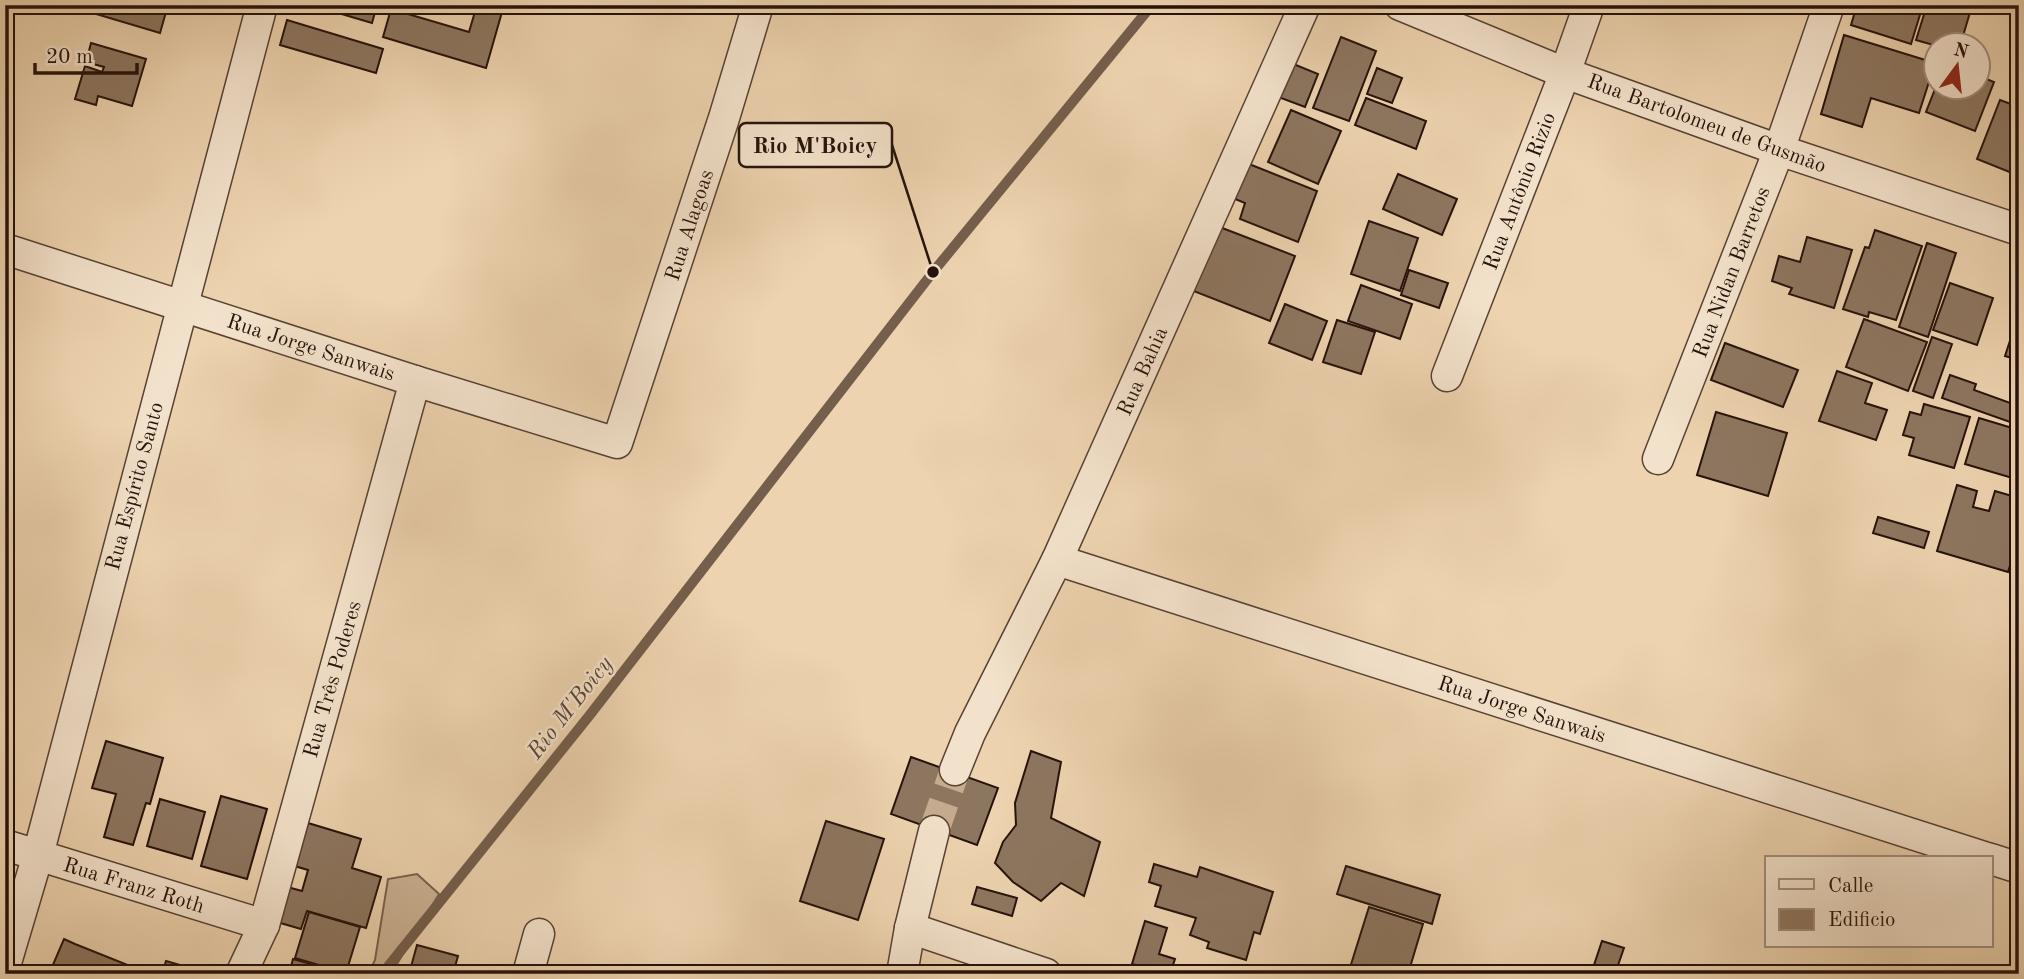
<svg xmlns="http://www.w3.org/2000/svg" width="2024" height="979" viewBox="0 0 2024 979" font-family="'Old Standard TT',serif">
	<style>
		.green { fill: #cbb293; stroke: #78624f; stroke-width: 2 }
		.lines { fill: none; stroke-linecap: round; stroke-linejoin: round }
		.stream { stroke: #745e4c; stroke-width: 10 }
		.building { fill: #8d7660; stroke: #25120b; stroke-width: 2 }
		.street-tunnel { stroke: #c5ac8e; stroke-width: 30; stroke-dasharray: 30 15; stroke-linecap: butt }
		.street-casing { stroke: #574234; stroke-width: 33 }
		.street { stroke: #f3e2cb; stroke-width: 30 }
		.labels { text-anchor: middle; stroke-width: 5; stroke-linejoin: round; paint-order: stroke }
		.street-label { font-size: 21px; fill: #25120b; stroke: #f3e2cb }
		.water-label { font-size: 23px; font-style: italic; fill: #5a4536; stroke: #f3e2cb }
		.leader { fill: none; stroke: #25120b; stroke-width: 2.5 }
		.callout-dot { fill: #25120b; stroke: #f3e2cb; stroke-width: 2.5 }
		.callout { fill: #f3e2cb; stroke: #25120b; stroke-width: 2.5 }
		.callout-label { font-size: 23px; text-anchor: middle; font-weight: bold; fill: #25120b }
	</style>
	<rect width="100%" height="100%" fill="#edd3af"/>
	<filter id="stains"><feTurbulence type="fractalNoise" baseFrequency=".00286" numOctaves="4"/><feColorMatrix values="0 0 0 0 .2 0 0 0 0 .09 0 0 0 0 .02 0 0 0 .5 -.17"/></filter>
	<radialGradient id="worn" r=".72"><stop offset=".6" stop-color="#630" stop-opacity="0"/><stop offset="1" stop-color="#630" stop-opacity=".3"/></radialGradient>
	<!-- green -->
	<path class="green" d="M417,874l22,20 -48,80h-23l7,-14 13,-81z"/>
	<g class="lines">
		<!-- stream -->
		<path class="stream" d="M382,974l207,-258 344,-444 219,-267"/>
	</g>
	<!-- building -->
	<g class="building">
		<path d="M66,5h102l-8,28z"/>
		<path d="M311,5h66l-5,18z"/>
		<path d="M477,5h27l-18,63 -103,-31 8,-28 78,23z"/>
		<path d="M1857,5h66l-12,39 -60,-19z"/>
		<path d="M1927,5h34l10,4 -11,37h-23l-21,-6z"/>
		<path d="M5,11l9,2 -9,31z"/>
		<path d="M287,20l96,29 -7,24 -96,-28z"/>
		<path d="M1844,35l91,28 -16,50 -48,-15 -9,29 -41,-13z"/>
		<path d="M1341,37l35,14 -27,70 -36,-13z"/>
		<path d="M91,43l55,16 -14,47 -34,-10 -2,9 -21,-6 10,-33 17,6 2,-5 -18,-5z"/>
		<path d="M1286,61l32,13 -13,33 -32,-12z"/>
		<path d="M1377,68l25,10 -10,25 -25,-9z"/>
		<path d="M1979,76l15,6 -19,49 -49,-19 11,-28v4h42z"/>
		<path d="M1366,98l60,23 -10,28 -61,-24z"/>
		<path d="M2000,100l19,7 -2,68 -40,-16z"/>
		<path d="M1291,110l50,21 -23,53 -50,-22z"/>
		<path d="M1249,164l68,27 -19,51 -58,-23 5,-16 -10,-4z"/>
		<path d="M1398,174l59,25 -15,36 -59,-26z"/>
		<path d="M1369,221l49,17 -18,53 -49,-17z"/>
		<path d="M1217,226l78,30 -25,65 -79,-31z"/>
		<path d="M1875,230l47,16 -26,74 -27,-8 -1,5 -25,-8 22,-62 4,1z"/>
		<path d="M1807,237l45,13 -18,58 -45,-14 3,-6 -20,-7 7,-25 21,6z"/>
		<path d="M1927,243l29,10 -28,84 -29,-10z"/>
		<path d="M1409,270l39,13 -9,25 -38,-13z"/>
		<path d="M1950,283l43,15 -16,47 -44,-15z"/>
		<path d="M1361,285l51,19 -12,35 -52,-18z"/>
		<path d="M1285,304l42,17 -15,39 -43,-17z"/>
		<path d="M2019,313v47l-14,-4z"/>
		<path d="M1864,319l63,23 -19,49 -62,-24z"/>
		<path d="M1337,320l38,12 -14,42 -38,-12z"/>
		<path d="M1932,337l20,7 -19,54 -20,-7z"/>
		<path d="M1725,343l73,27 -15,37 -72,-27z"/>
		<path d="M1837,371l35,12 -7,20 22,7 -11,30 -57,-19z"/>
		<path d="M1950,375l26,9 -2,6 42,15 -6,17 -68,-24z"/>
		<path d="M1924,404l46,13 -16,51 -45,-13 5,-17 -11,-3 7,-23 11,3z"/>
		<path d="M1716,412l71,21 -19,63 -71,-21z"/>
		<path d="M1979,418l40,12v50l-54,-16z"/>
		<path d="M1957,485l20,6 -4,16 16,4 6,-20 24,7v39l-11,35 -71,-21z"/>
		<path d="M1878,517l51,15 -5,16 -51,-15z"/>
		<path d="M106,741l57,17 -13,46 -4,-1 -13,42 -29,-8 12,-43 -24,-6z"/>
		<path d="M1031,751l30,11 -10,56 49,24 -16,54 -23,-13 -20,18 -28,-19 -18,-19 8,-21 13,-17 -1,-22z"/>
		<path d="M911,757l87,31 -21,57 -86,-31z"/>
		<path d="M221,796l46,13 -20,70 -46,-13z"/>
		<path d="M160,799l45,13 -13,47 -45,-13z"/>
		<path d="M826,821l58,18 -26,81 -58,-19z"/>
		<path d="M308,823l53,16 -9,29 29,9 -15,51 -59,-17 -6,18 -31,-9 10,-35 22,6 6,-21 -17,-5 7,-26 5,1z"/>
		<path d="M1154,864l43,13 3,-10 73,25 -13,42 -6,-2 -8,28 -39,-12 2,-6 -19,-7 6,-17 -41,-12 6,-20 -12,-4z"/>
		<path d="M1346,866l94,29 -8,29 -95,-30z"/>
		<path d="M977,887l40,11 -5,18 -40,-12z"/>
		<path d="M1369,907l54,17 -15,50h-60z"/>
		<path d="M309,912l51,15 -14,46 -51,-15z"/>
		<path d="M1145,921l22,7 -8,26 16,5 -5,15 -38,-10z"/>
		<path d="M64,939l11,5 75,30h-101z"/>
		<path d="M1602,941l22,7 -8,23 7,3h-32z"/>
		<path d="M417,945l41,11 -5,18h-44z"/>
		<path d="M293,959l43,12 -1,3h-46z"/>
		<path d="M166,961l45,13h-49z"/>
	</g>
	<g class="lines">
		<!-- street-tunnel -->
		<path class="street-tunnel" d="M934,831l21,-61"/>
		<defs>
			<g id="street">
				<path d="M1400,5l165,68 214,77 240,80"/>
				<path d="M5,249l410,132 202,62 107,-325 34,-113"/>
				<path d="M1447,376l118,-303 24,-68"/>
				<path d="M1658,459l121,-309 50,-145"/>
				<path d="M1057,560l930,298"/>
				<path d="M955,770l15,-37 87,-173 248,-555"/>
				<path d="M5,845l259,80"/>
				<path d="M1991,859l28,9"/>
				<path d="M910,928l136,46"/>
				<path d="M5,966l33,-111 224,-850"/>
				<path d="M241,974l23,-49 151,-544"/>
				<path d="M528,974l11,-40"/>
				<path d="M902,974l8,-46 24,-97"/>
			</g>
		</defs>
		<!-- street casing -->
		<use href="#street" class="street-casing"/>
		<!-- street -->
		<use href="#street" class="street"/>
	</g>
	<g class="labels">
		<!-- street labels -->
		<g class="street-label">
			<text transform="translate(1707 123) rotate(20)" y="7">Rua Bartolomeu de Gusmão</text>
			<text transform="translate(1519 191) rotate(-69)" y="7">Rua Antônio Rizio</text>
			<text transform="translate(689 225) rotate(-72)" y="7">Rua Alagoas</text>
			<text transform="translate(1731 272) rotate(-69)" y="7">Rua Nidan Barretos</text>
			<text transform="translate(311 347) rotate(18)" y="7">Rua Jorge Sanwais</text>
			<text transform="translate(1142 371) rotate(-66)" y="7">Rua Bahia</text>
			<text transform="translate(134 486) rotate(-75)" y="7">Rua Espírito Santo</text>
			<text transform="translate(332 679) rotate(-74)" y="7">Rua Três Poderes</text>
			<text transform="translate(1522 709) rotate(18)" y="7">Rua Jorge Sanwais</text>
			<text transform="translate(134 885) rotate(17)" y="7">Rua Franz Roth</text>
		</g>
		<!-- water labels -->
		<g class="water-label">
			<text transform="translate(569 707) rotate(-52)" y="8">Rio M'Boicy</text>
		</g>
	</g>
	<!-- callouts -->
	<path class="leader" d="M933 272L892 145"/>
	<circle class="callout-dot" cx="933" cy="272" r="7"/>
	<rect class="callout" x="739" y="123" width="153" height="44" rx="7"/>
	<g class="callout-label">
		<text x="815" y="153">Rio M'Boicy</text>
	</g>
	<!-- margin -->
	<rect width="2024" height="979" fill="none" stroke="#edd3af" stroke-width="28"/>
	<rect x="7" y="7" width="2010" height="965" fill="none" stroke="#25120b" stroke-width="3.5"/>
	<rect x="14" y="14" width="1996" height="951" fill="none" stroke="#25120b" stroke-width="2"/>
	<!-- legend -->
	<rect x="1765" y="856" width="228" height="91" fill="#f3e2cb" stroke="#a18f7e" stroke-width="2"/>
	<rect x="1779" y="879" width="35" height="10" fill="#f3e2cb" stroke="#a18f7e" stroke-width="2"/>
	<text x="1828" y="892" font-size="21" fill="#25120b">Calle</text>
	<rect x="1779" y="909" width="35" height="21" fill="#8d7660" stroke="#a18f7e" stroke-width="2"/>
	<text x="1828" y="926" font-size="21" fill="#25120b">Edificio</text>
	<!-- north arrow -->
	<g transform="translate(1957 66) rotate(15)"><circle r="33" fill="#f3e2cb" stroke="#a18f7e" stroke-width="2"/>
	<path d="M0-5L12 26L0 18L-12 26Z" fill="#8f2418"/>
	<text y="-10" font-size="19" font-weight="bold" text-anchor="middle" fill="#25120b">N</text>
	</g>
	<!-- scale -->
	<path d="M35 63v10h102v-10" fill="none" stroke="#25120b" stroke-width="3.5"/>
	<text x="46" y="63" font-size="21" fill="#25120b" stroke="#f3e2cb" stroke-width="5" paint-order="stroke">20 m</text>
	<rect width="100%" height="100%" filter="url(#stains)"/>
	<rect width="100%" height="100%" fill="url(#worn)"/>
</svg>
